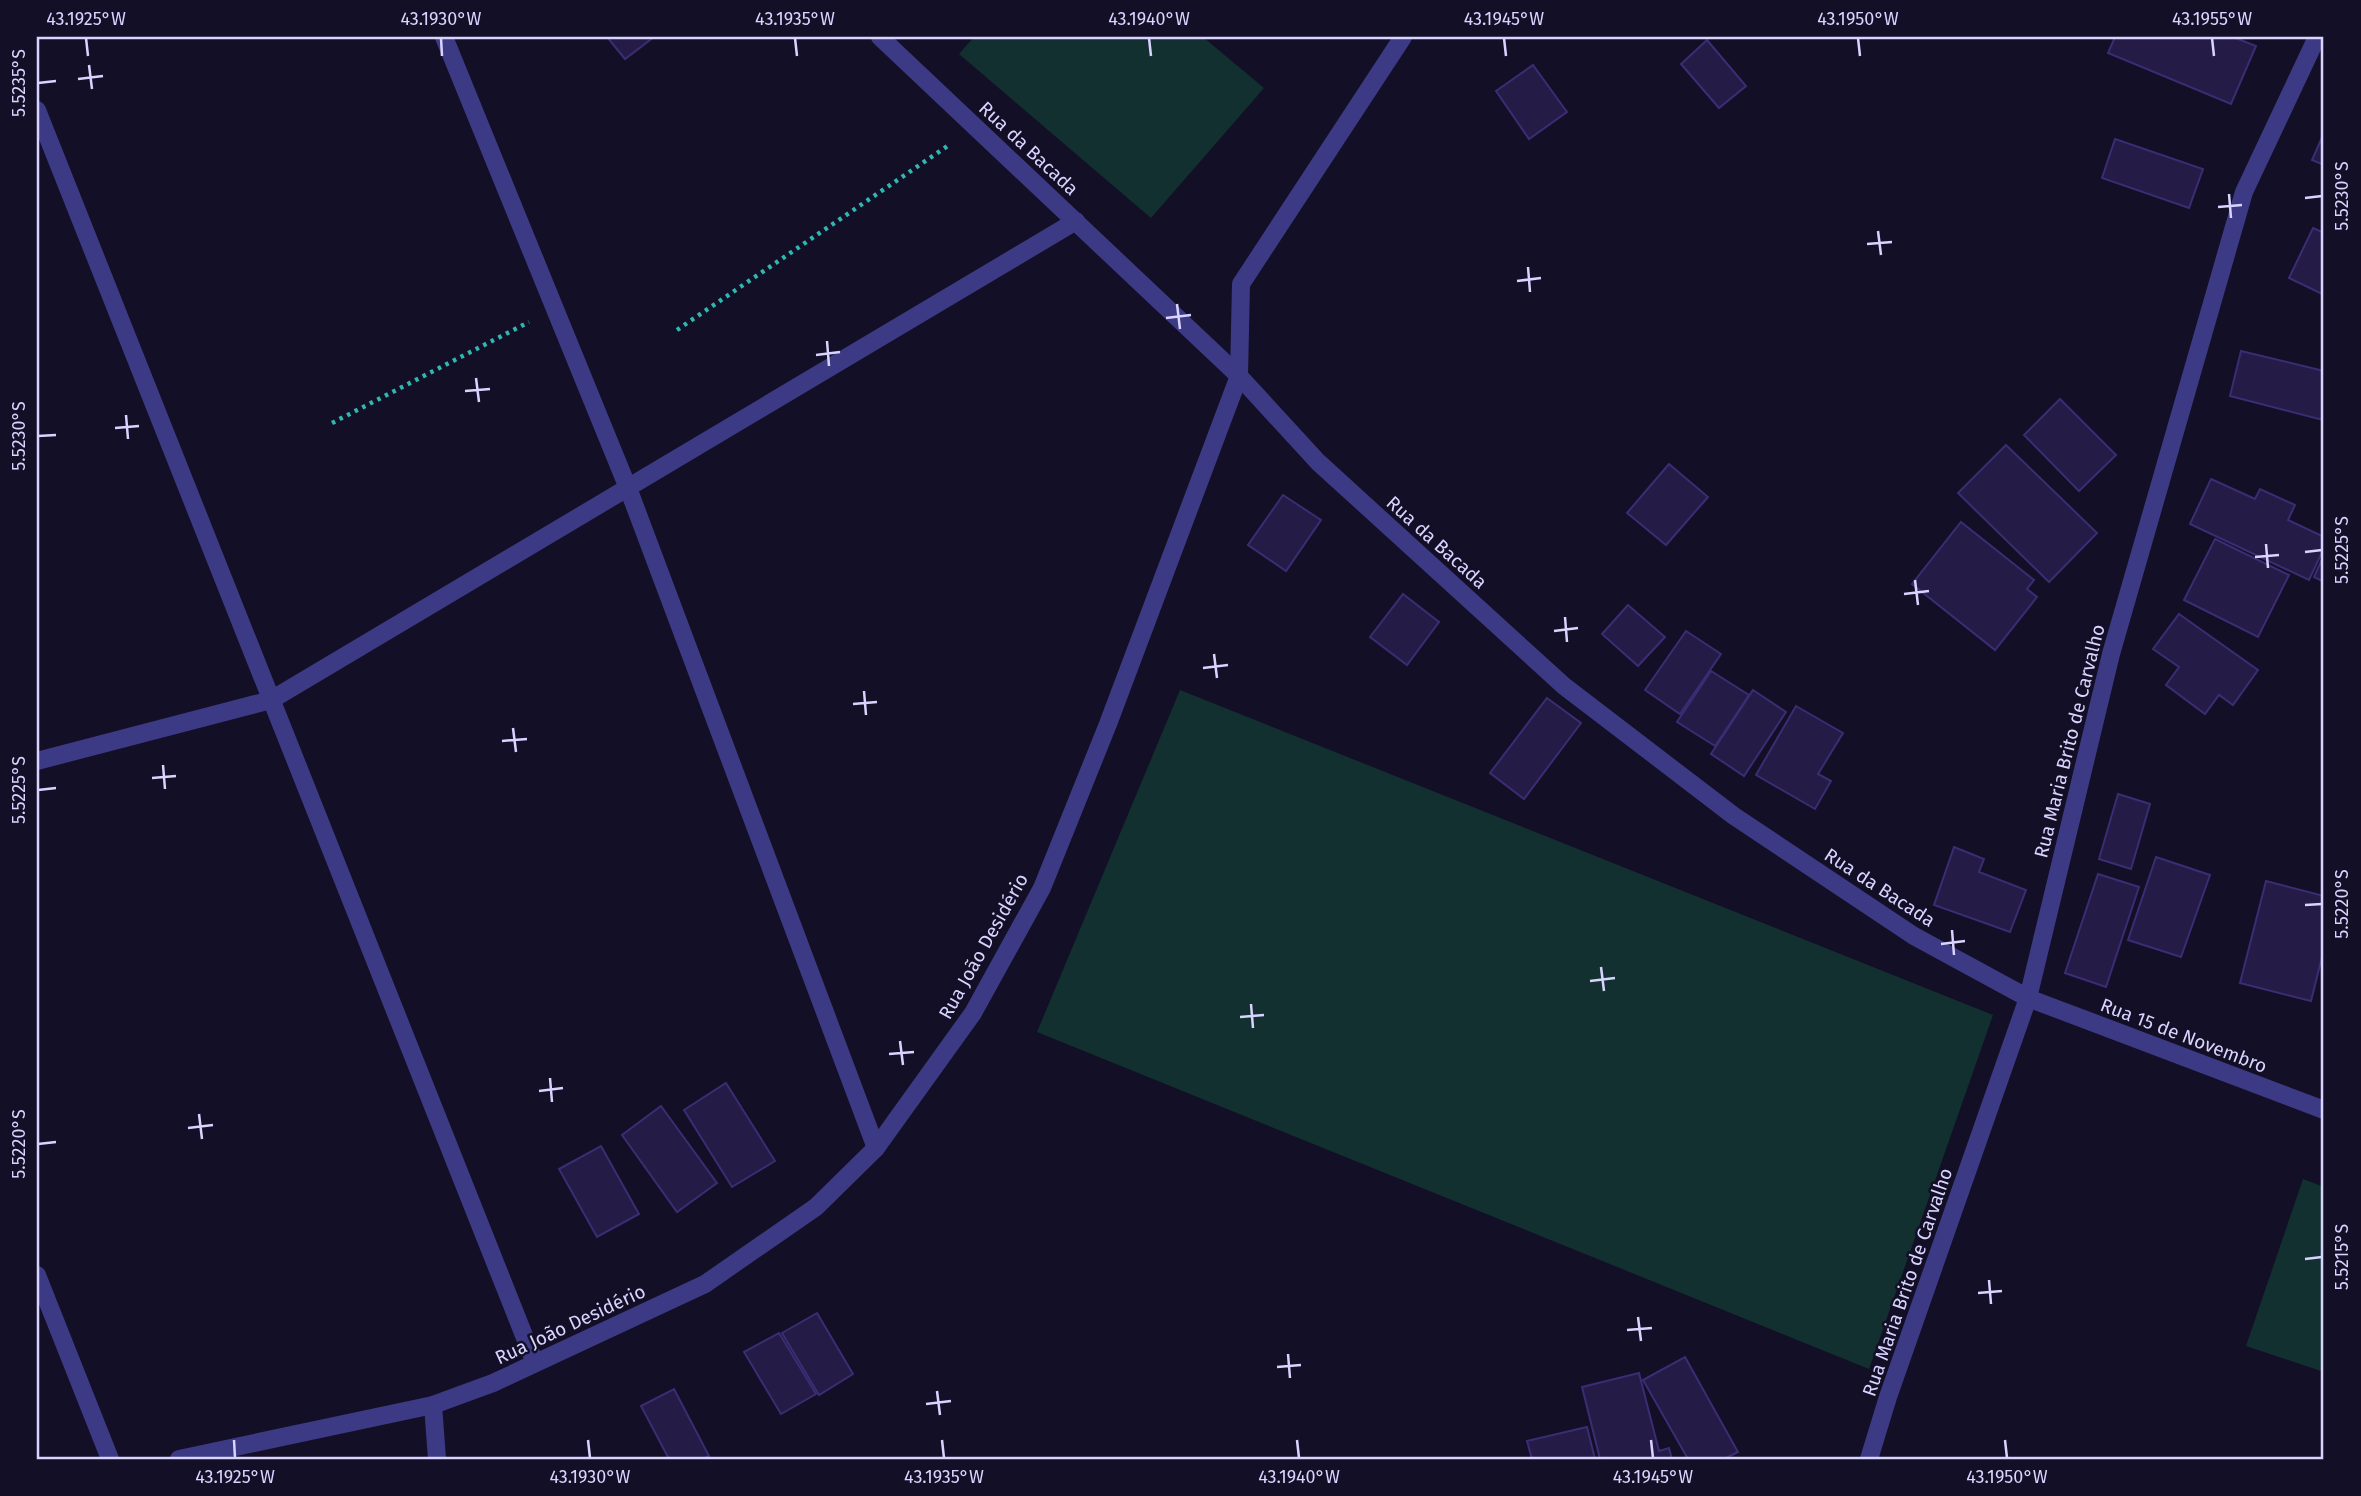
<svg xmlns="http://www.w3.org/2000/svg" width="2361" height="1496" viewBox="0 0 2361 1496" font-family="'Fira Sans',sans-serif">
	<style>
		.green { fill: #12302f }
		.building { fill: #241b47; stroke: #3b2d73; stroke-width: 2 }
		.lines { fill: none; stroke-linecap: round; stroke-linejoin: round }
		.path { stroke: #2fb8b0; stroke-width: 4.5; stroke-dasharray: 3.5 5; stroke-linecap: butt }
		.street { stroke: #3d3a85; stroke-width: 18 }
		.ticks { fill: none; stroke: #d9d4ff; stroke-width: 2.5 }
		.labels { text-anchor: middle; stroke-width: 5; stroke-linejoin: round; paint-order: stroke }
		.street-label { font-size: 19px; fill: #d9d4ff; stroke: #130f26 }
		.neatline { fill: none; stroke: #d9d4ff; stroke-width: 2.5 }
		.ticks-label { font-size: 18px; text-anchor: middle; fill: #d9d4ff }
	</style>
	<rect width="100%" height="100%" fill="#130f26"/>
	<!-- green -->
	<g class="green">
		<path d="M974,37h229l61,51 -113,130 -192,-164z"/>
		<path d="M1180,690l813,325 -124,354 -832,-337z"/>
		<path d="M2303,1179l21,8v185l-78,-26z"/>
	</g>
	<!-- building -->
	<g class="building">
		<path d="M607,37h47l-29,22z"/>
		<path d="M2115,37h118l23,9 -25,58 -123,-51z"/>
		<path d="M1707,40l39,46 -27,22 -38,-44z"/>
		<path d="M1533,65l34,47 -38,27 -33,-48z"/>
		<path d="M2324,133v32l-12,-5z"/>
		<path d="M2115,139l88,30 -14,39 -87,-30z"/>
		<path d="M2313,228l11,5v62l-35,-17z"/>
		<path d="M2241,351l83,20 -1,49 -93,-24z"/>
		<path d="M2060,399l56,56 -37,36 -55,-56z"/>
		<path d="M2006,445l91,88 -48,49 -91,-89z"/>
		<path d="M1669,464l39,33 -42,48 -39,-32z"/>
		<path d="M2211,479l44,20 5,-10 35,16 -7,15 36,17v11l-15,32 -119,-56z"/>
		<path d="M1283,495l38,25 -35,51 -38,-26z"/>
		<path d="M1961,522l73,58 -7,9 10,8 -42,53 -83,-66z"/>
		<path d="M2215,539l74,36 -31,62 -74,-37z"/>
		<path d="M2324,555v27l-10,-5z"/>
		<path d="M1403,594l36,28 -32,43 -37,-28z"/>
		<path d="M1628,605l37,32 -27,29 -36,-32z"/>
		<path d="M2179,614l79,56 -25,35 -14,-10 -14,19 -39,-29 13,-18 -26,-18z"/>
		<path d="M1686,631l35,23 -41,60 -35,-24z"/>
		<path d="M1711,671l38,24 -34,51 -38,-24z"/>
		<path d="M1753,690l33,22 -42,64 -33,-22z"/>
		<path d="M1547,698l34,25 -57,76 -34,-26z"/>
		<path d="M1796,706l47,27 -25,41 13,7 -16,28 -59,-34z"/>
		<path d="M2118,794l32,10 -19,65 -32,-10z"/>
		<path d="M1954,847l30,12 -5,13 47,18 -16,42 -76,-27z"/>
		<path d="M2156,857l54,18 -29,82 -53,-17z"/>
		<path d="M2098,874l41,13 -33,100 -41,-14z"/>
		<path d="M2266,881l58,15v53l-13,52 -71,-18z"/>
		<path d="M726,1083l49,78 -43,26 -48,-77z"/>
		<path d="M661,1106l56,77 -40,29 -55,-77z"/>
		<path d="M601,1146l38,68 -42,23 -38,-68z"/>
		<path d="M817,1313l36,61 -34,21 -37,-62z"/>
		<path d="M779,1333l37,61 -35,20 -37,-62z"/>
		<path d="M1685,1357l53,95 -14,7h-36l-45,-79z"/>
		<path d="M1639,1373l20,78 10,-3 3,11h-72l-18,-72z"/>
		<path d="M674,1389l35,67 -6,3h-34l-28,-53z"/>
		<path d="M1587,1427l8,32h-63l-5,-18z"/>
	</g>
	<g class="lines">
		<!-- path -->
		<g class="path">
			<path d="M677,330l272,-185"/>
			<path d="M332,423l197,-101"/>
		</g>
		<!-- street -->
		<g class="street">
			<path d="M444,37l184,451 248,660"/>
			<path d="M880,37l359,339 79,86 246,224 170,130 180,120 114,62 296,112"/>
			<path d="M37,110l498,1253"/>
			<path d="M37,761l234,-61 805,-479"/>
			<path d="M37,1275l73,184"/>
			<path d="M433,1405l4,54"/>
			<path d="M179,1459l254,-54 60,-22 212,-99 111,-77 60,-59 97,-135 69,-125 66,-164 131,-348 2,-92 162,-247"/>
			<path d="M1869,1459l19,-62 140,-399 83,-344 133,-462 73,-155"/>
		</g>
	</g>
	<!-- ticks -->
	<path class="ticks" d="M86,38l2,18M441,38l1,18M795,38l2,18M1149,38l2,18M1504,38l2,18M1858,38l2,18M2212,38l2,18M89,65l3,24M78,79l25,-3M38,83l18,-2M2229,194l2,24M2305,198l17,-2M2218,207l24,-2M1878,231l3,24M1867,244l25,-2M1528,267l2,25M1517,281l24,-3M1177,304l3,25M1166,318l25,-3M827,341l2,25M816,355l24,-3M476,378l3,24M465,391l25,-2M126,415l2,24M115,428l24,-2M38,436l18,-1M2266,544l2,24M2305,552l17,-2M2255,557l24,-2M1915,580l3,25M1904,594l25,-3M1565,617l2,25M1554,631l24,-3M1214,654l3,24M1203,668l25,-3M864,691l2,24M853,704l24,-2M513,728l3,24M502,741l25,-2M163,765l2,24M152,778l24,-2M38,790l18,-2M2305,905l17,-1M1952,930l2,25M1941,944l24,-3M1601,967l3,24M1590,981l25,-3M1251,1004l2,24M1240,1017l24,-2M900,1041l3,24M889,1054l25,-2M550,1078l2,24M539,1091l24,-3M199,1114l3,25M188,1128l25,-3M38,1144l18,-2M2305,1259l17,-2M1989,1280l2,24M1978,1293l24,-2M1638,1317l3,24M1627,1330l25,-2M1288,1354l2,24M1277,1367l24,-2M937,1391l3,24M926,1404l25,-3M234,1440l1,18M588,1440l2,18M942,1440l2,18M1297,1440l2,18M1651,1440l2,18M2005,1440l2,18"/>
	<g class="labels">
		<!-- street labels -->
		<g class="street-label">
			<text transform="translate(1029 148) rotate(43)" y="7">Rua da Bacada</text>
			<text transform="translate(1437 542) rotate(42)" y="7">Rua da Bacada</text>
			<text transform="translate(2069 741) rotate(-76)" y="7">Rua Maria Brito de Carvalho</text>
			<text transform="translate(1880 887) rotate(33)" y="7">Rua da Bacada</text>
			<text transform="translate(983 946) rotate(-61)" y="7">Rua João Desidério</text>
			<text transform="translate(2184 1035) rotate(21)" y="7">Rua 15 de Novembro</text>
			<text transform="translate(1907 1282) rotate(-71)" y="7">Rua Maria Brito de Carvalho</text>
			<text transform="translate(570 1324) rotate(-25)" y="7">Rua João Desidério</text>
		</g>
	</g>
	<!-- border -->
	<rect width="2361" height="1496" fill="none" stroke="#130f26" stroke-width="77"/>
	<rect x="38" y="38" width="2284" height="1420" class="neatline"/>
	<g class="ticks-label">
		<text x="86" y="25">43.1925°W</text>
		<text x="441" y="25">43.1930°W</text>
		<text x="795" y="25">43.1935°W</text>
		<text x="1149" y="25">43.1940°W</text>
		<text x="1504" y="25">43.1945°W</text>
		<text x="1858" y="25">43.1950°W</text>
		<text x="2212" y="25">43.1955°W</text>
		<text transform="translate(19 83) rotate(-90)" y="6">5.5235°S</text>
		<text transform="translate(2342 196) rotate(-90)" y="6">5.5230°S</text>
		<text transform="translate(19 436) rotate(-90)" y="6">5.5230°S</text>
		<text transform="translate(2342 550) rotate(-90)" y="6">5.5225°S</text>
		<text transform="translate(19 790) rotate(-90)" y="6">5.5225°S</text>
		<text transform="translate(2342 904) rotate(-90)" y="6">5.5220°S</text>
		<text transform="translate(19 1144) rotate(-90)" y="6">5.5220°S</text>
		<text transform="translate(2342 1257) rotate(-90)" y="6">5.5215°S</text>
		<text x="235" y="1483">43.1925°W</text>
		<text x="590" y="1483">43.1930°W</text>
		<text x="944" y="1483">43.1935°W</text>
		<text x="1299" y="1483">43.1940°W</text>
		<text x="1653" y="1483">43.1945°W</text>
		<text x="2007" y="1483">43.1950°W</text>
	</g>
</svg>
